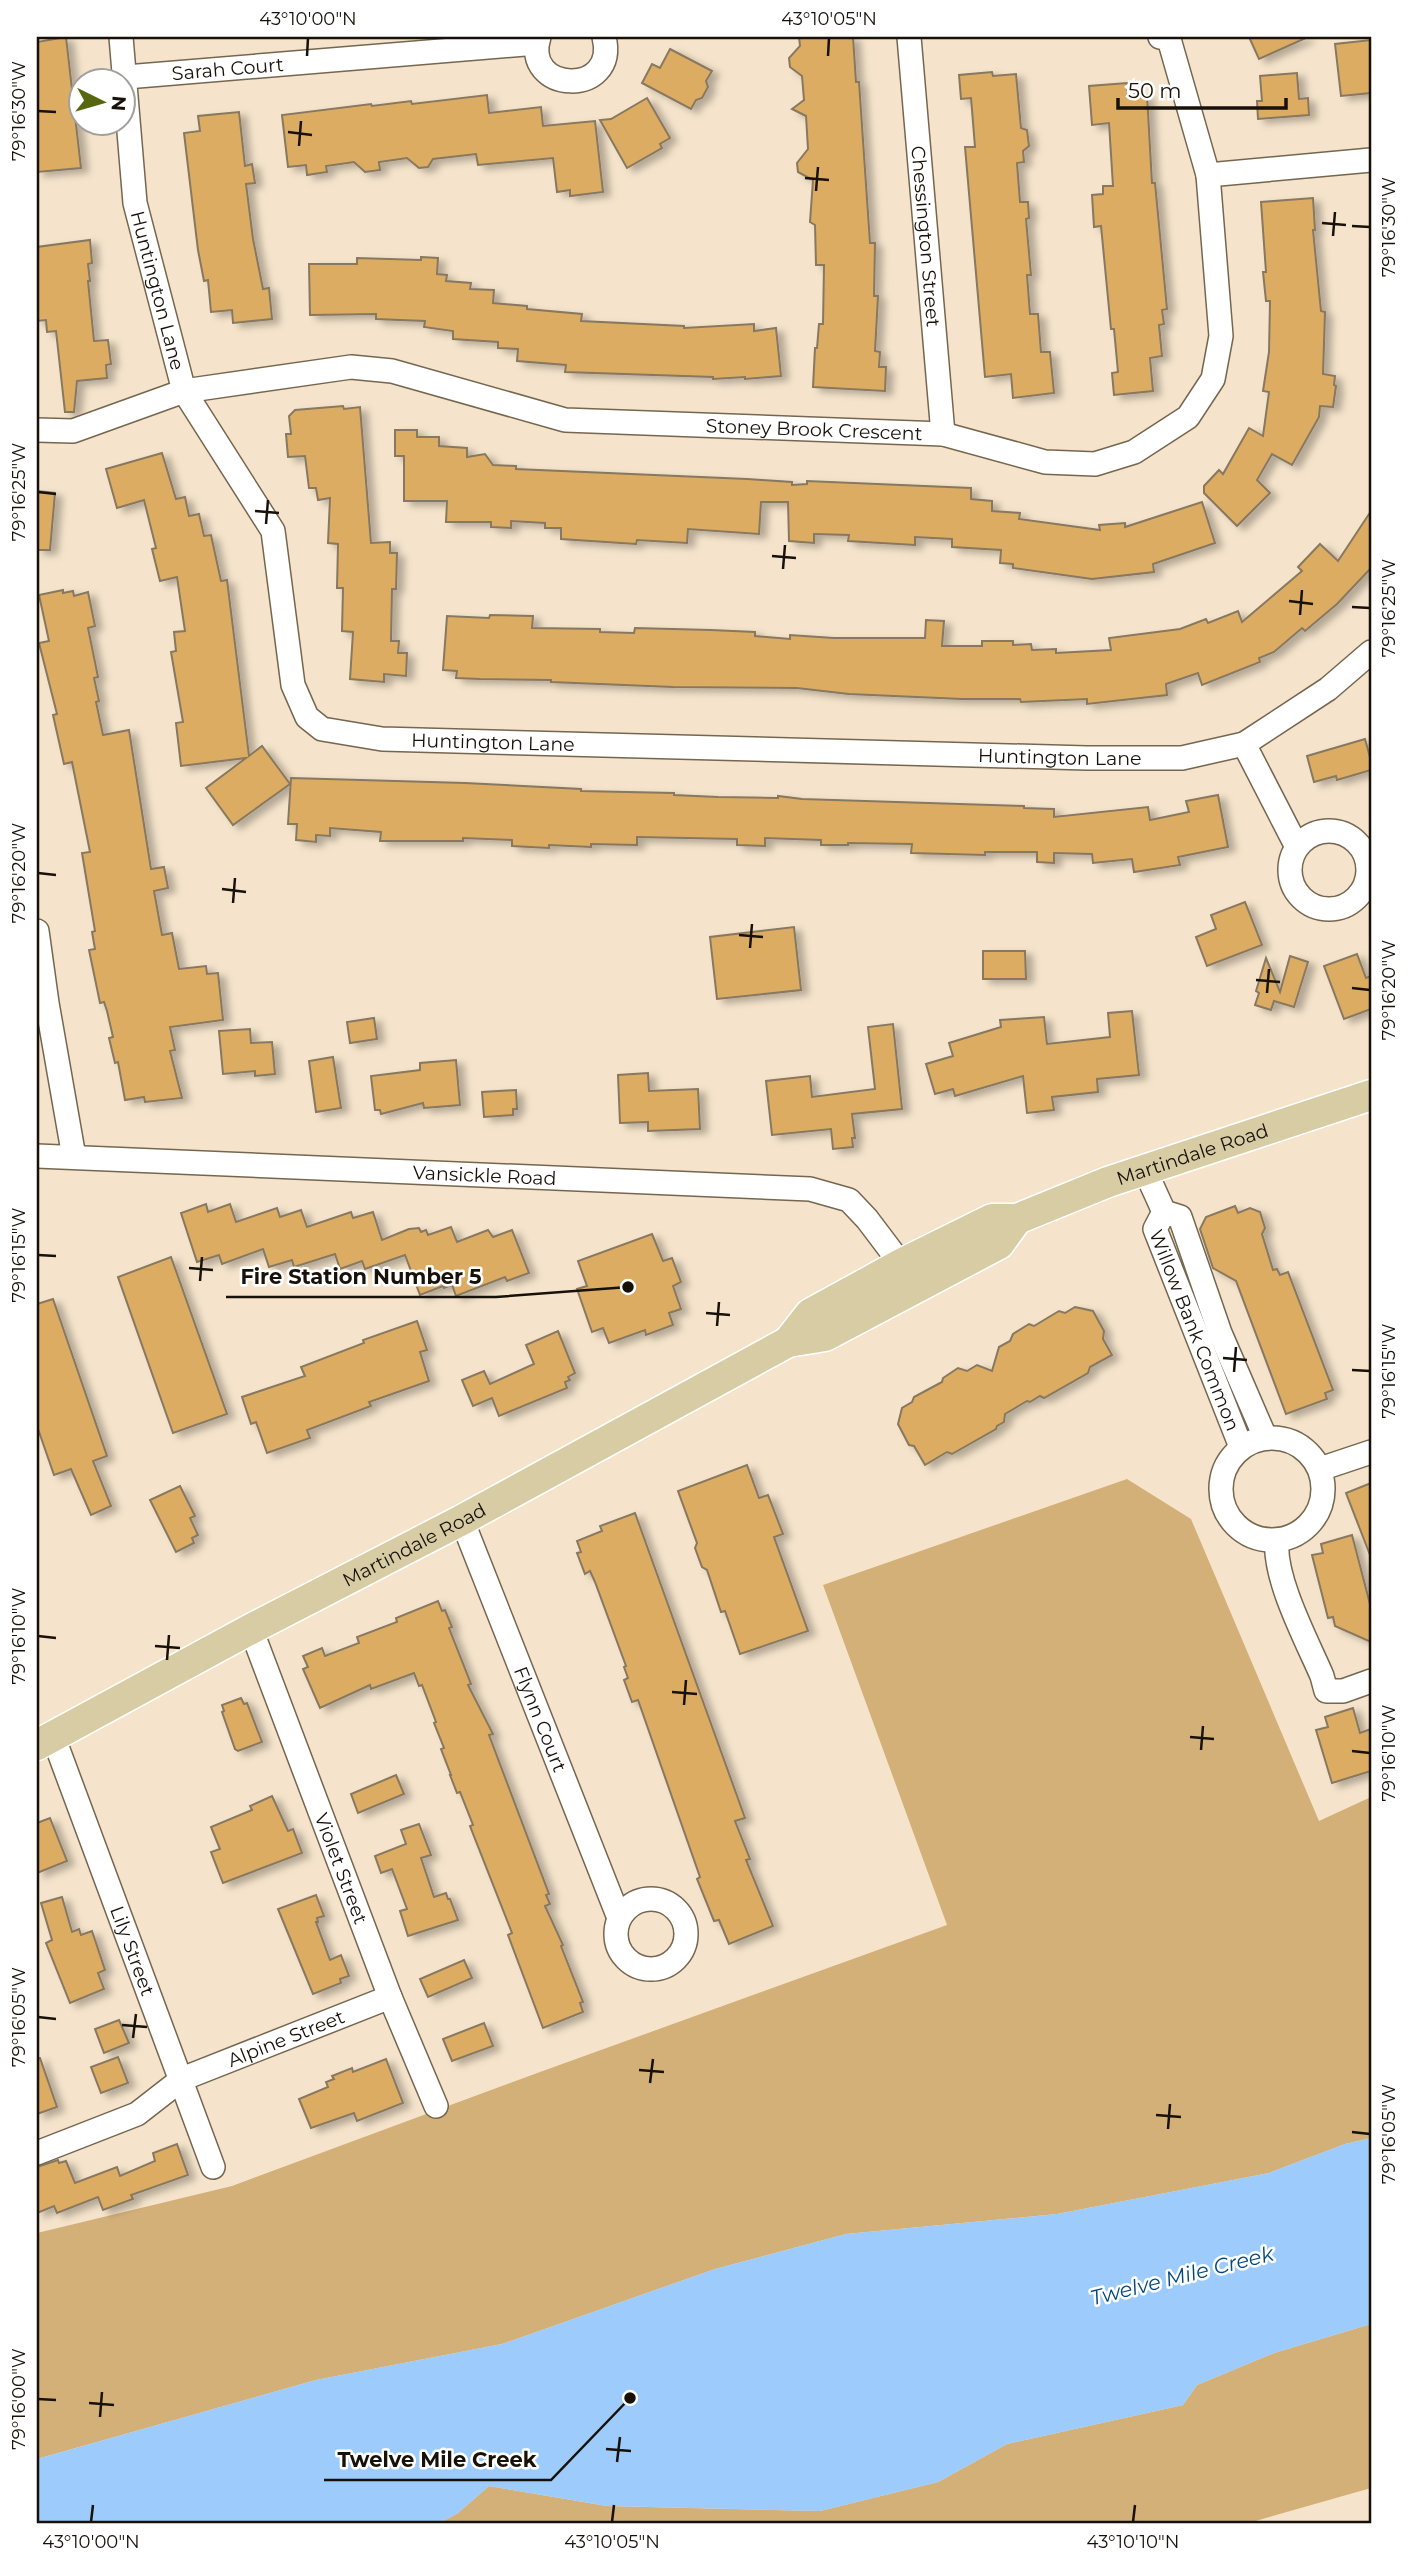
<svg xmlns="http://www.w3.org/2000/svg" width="1408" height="2561" viewBox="0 0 1408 2561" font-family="Montserrat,sans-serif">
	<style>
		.green { fill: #d4b079 }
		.water { fill: #9ccbfc }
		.building { fill: #dcac64; stroke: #887861; stroke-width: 2; filter: url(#shadow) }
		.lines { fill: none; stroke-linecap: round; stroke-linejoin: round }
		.minor-casing { stroke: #75664f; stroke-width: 26 }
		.major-casing { stroke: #fff; stroke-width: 33 }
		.minor { stroke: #fff; stroke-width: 23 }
		.major { stroke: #d7cca3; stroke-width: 30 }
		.ticks { fill: none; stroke: #171109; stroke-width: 2.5 }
		.labels { text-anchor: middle; stroke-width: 5; stroke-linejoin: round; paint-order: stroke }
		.street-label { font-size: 19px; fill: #171109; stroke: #fff }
		.water-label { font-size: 21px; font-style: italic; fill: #02487d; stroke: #fff }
		.leader { fill: none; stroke: #171109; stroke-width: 2.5 }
		.callout-dot { fill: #171109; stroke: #fff; stroke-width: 2.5 }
		.callout-label { font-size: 21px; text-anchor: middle; font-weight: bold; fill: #171109; stroke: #fff; stroke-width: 5; stroke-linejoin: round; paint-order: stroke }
		.neatline { fill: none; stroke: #171109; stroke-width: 2.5 }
		.ticks-label { font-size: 18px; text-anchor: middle; fill: #171109 }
	</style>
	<defs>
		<filter id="shadow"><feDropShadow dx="7" dy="4" stdDeviation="3.5" flood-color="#0004"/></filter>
	</defs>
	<rect width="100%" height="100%" fill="#f5e4cb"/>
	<!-- green -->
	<g class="green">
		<path d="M1127,1479l64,40 128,302 52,-24v341l-26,6 -76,29 -212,41 -211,20 -131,35 -213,75 -186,36 -279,79v-226l195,-47 308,-114 407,-147 -124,-340z"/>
		<path d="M1371,2324v164l-126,36h-807l20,-11 31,-27 118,20 213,5 118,-29 69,-38 176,-39 14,-20 77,-32z"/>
	</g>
	<!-- water -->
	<path class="water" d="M1371,2138v186l-97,29 -77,32 -14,20 -176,39 -69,38 -118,29 -213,-5 -118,-20 -31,27 -20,11h-401v-65l279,-79 186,-36 213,-75 131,-35 211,-20 212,-41 76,-29z"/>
	<!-- building -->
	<g class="building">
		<path d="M66,37l15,131 -44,4v-130z"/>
		<path d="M799,37h54l3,45h3l11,161h5l-1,53h4l-3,55 5,1 -1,15h7l-1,24 -72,-4 2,-39h2l2,-24h4l1,-59h-8l-1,-40 -5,-3 3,-42 -15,-8 -1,-9 11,-14 -2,-33 -14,-7 12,-9 -2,-24 -12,-9 -1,-9 11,-12z"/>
		<path d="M1249,37h59l-49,22z"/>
		<path d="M1371,40v53l-30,3 -6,-52z"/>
		<path d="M670,49l42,22 -6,10 2,6 -6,11 -6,2 -5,9 -49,-26 10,-19 8,4z"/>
		<path d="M992,72l1,4 23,-2 5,54 6,2 2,16 -6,5 1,11 -7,1 3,39h8l1,16 -3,1 5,56h-4l3,39h8l3,38h9l4,41 -41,5 -2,-24 -26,3 -20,-230h10l-4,-49 -10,1 -2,-24z"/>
		<path d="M1297,73l2,26 9,-1 1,17 -51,4 -1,-18h5l-2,-25z"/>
		<path d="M1127,83l1,14 19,-2 5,88h3l12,126 -5,1 2,14 -5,1 3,31 -12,2 3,33 -39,4 -2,-22 6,-1 -4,-43h-3l-10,-103 -7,1 -2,-32 11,-1v-8h10l-4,-63 -17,2 -3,-39z"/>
		<path d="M487,95l2,18 52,-6 2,19 52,-5 8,71 -33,4v-6l-13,2 -4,-34 -75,7 -2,-11 -43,5 -5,8 -9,1 -12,-10 -28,4 1,8 -15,2 -11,-10 -28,4 1,6 -20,3 -1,-10 -18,2 -6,-52 89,-11 1,2 39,-5 1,3z"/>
		<path d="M647,98l23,40 -10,6 2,4 -35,20 -27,-48 11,-1z"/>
		<path d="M239,112l6,54 7,-2 3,19 -9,1 7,55 10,50 6,-1 3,31 -39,4 -1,-13 -21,2 -3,-32 -4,1 -6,-31 -14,-117 16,-2 -2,-15z"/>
		<path d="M1313,198l2,32h-2l8,81 4,1 -2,62 12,2 -1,9 2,1 -3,21 -13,-1 -1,11 -27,48 -20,-11 -15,26 13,13 -33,33 -33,-33v-7l15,-16 4,4 26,-46 14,8 6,-44 -6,-1 6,-39 1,-51h-4l-3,-29h3l-5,-70z"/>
		<path d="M90,240l2,23 -4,1 2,17h-2l6,60 14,-1 3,24 -5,1 1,13 -30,3 -3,31h-9l-9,-81 -9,1 -1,-12 -9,1v-74z"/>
		<path d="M421,257l17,1 -1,16 10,1 -1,6 25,2 -1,6 24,1 -1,13 34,3v3l55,5 -1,7 103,5v2l70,-4v7l22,-3 5,48 -36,3v-2l-32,2v-2l-148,-5 1,-7 -49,-4 1,-12 -20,-1v-6l-45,-3v-8l-29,-4 1,-6 -49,-2v-5l-66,1 -1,-51h48v-6l64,2z"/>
		<path d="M343,406l1,3 16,-2 11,136 19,-1v11h7l-1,36h-4l-1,52h8l-1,12h9l-1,23 -22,-2v8l-34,-3 3,-47 -11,-1 1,-43h-6l1,-44 -10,-1 2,-45 -12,2 -2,-12h-7l-4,-32 -17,1 -2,-23h5l-2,-18 6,-6z"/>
		<path d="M395,430h22v7h22v9l28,2v9l18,-3 8,11 23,1v3l231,10 45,3v3l15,-1v-3l164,7v11l21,2v10l28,2 -1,6 81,11 -1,-5 26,-2v4l77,-25 13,41 -62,21 1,8 -62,7 -79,-11v-4l-13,-1 1,-13 -49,-3v-8l-37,-2v8l-67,-4 1,-6 -35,-1v9l-25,-2 -1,-39h-27l-2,32 -71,-5 -1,14 -50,-3 -1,4 -75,-5v-11h-16v-5l-34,-2v7l-20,-1v-5h-45l1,-21h-43v-45h-9z"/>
		<path d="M162,453l14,46 9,-2 4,19 10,-2 5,22 7,-1 10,46 6,-1 22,176 13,-10 28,38 -57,41 -27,-37 40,-30 -65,8 -5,-43 7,-1 -12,-70 5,-1 -2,-19 11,-1 -8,-54 -17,4 -8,-32 4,-1 -12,-48 -27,8 -11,-39z"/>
		<path d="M37,491l18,2 -5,57h-13z"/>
		<path d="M1371,511v57l-34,36 -32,27 -3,-3 -28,24 -15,6 1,4 -58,23 -4,-12 -32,11 1,11 -80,9v-5l-66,3 -1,-3h-58l-113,-5 -52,-6 -124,-1 -122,-5v-2l-71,-1 -24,-1 1,-7 -14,-1 4,-54 42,2 1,-3 43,1 -1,12 68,1v3l34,1 1,-5 76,2 44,2v4l35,3v-4l44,3h91l1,-18 18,1 -2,25h40v-5h31v4l18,-1 1,6 24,-1v4l55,-3 -2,-12 71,-9 26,-10 2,4 30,-12 4,11 60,-51 -4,-4 22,-23 18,17z"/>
		<path d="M63,590v3l10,-2 1,5 14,-4 7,34 -7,2 10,49 -4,1 5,23 -3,1 7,33 26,-5 22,139 13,-2 4,21 -14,3 8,44 10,-2 7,36 27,-3 1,8 11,-1 5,47 -53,7 5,23 -5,1 12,47 -37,4 -1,-5 -19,3 -7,-38 -3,1 -6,-25 4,-1 -6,-26 -3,-9 -4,1 -11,-53 6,-1 -3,-17 3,-1 -13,-78 8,-1 -18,-90 -8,2 -11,-49 4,-1 -18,-71 10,-2 -10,-46z"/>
		<path d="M1365,739l6,22v9l-34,10 -1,-4 -22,6 -7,-26z"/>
		<path d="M291,778l174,5 116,6v2l93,2v2l44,2 60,1v-2l24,3 222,7v2l30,1v8l94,-10 2,13 39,-8 -3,-11 32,-6 10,52 -50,10 2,8 -46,7 -2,-13 -39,4 -1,-9 -38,-1v10l-17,-1v-10h-52v3l-74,-2 1,-9 -64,-1v2h-27v-5l-56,-2v8l-28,-1v-6l-100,-2v8l-46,-1v3l-42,-2v3l-37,-2v-6l-49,-2v3h-83l1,-9 -51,-4v8l-14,-1v7l-20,-2 1,-16h-9z"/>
		<path d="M1245,902l17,43 -55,21 -11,-29 20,-8 -5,-14z"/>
		<path d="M794,927l7,63 -84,9 -7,-62z"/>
		<path d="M983,951h42l1,28h-43z"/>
		<path d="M1357,954l9,24 5,-2v33l-27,10 -20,-53z"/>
		<path d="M1290,956l18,6 -14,45 -20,-6 -3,9 -16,-5 4,-12 -3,-2 10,-33 14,34z"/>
		<path d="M1132,1011l7,64 -42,4 1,13 -46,5 2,13 -27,3 -4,-37 -68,20 -2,-7 -18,5 -9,-30 27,-8 -4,-13 52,-16 -1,-7 44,-3 3,27 63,-7 -2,-24z"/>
		<path d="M374,1018l3,21 -27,4 -3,-21z"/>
		<path d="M893,1024l9,85 -50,5 3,24h-3l1,9 -20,2 -2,-20 -59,6 -6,-54 44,-5 2,21 63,-8 -7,-62z"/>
		<path d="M250,1029l1,14 21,-1 3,32 -20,2v-5l-32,3 -4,-43z"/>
		<path d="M333,1057l8,51 -25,4 -7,-51z"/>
		<path d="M456,1060l4,45 -36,3 -1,-5 -42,11 -1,-4h-5l-4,-34 49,-6v-7z"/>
		<path d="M648,1073l1,18 49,-2 2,40 -52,2v-9l-28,1 -2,-48z"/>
		<path d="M516,1090l1,19h-4v6l-29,2 -2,-25z"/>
		<path d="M206,1204l2,8 22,-8 6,18 41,-14 3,9 21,-7 6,17 44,-15 2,6 20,-6 9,28 27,-11 10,-1 2,4 5,-2 2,5 23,-8 6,15 31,-12 5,7 19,-7 17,43 -22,8 -2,-4 -49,19 -4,-11 -8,3 -1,-2 -23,9 -15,-40 -40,14 -3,-8 -22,8 -5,-15 -41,13 -2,-7 -23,7 -6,-18 -41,15 -3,-9 -22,7 -16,-49z"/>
		<path d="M1235,1206l3,7 12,-5 10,4 5,16 -3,6 11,36 4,-1 3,6 8,-3 45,118 -8,3 2,6 -41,15 -50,-133 -23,-13 -13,-39 6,-12z"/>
		<path d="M652,1234l11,27 9,-3 9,24 -8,4 8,23 -12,4 4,12 -27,10 -1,-5 -36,13 -6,-15 -11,4 -15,-43 10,-3 -9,-25z"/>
		<path d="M171,1257l56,157 -54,19 -55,-156z"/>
		<path d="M53,1299l54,157 -14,5 18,45 -20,9 -20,-46 -17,6 -17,-49v-122z"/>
		<path d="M1075,1307l18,4 11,20 -1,8 9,16 -22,12 -2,6 -44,25 -4,-2 -10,6 -3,-1 -22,13 -1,8 -7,4 -1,3 -44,25 -5,-2 -22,13 -11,-19 -5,-1 -11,-21 4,-16 10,-6 2,-5 28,-15 1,-4 15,-10 9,3 10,-6 15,6 7,-24 11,-6 3,-7 16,-10 5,2 25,-15 6,2z"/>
		<path d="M417,1321l10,29 -7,2 9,29 -60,21 2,4 -64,24 3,8 -43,15 -11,-31 -5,2 -9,-27 63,-21 -4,-9 63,-24 -1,-3z"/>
		<path d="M558,1331l17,42 -7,4 2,3 -5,2 2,6 -68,28 -7,-18 -19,8 -11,-26 22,-9 6,13 44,-20 -8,-19z"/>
		<path d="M747,1465l12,33 9,-3 15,39 -9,3 34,94 -68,23 -15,-43 -4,1 -14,-42 -5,-3 -7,-19 2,-5 -19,-52z"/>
		<path d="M1371,1483v71l-1,1 -24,-62z"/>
		<path d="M180,1486l15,30 -5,2 8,17 -6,3 2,5 -18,9 -26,-52z"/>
		<path d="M635,1513l110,305 -10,3 15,38 -4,1 27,66 -44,18 -10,-24 -5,1 -17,-42 3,-2 -62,-177 -6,2 -8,-22 4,-2 -4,-11 2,-1 -31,-84 -5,-11 -5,3 -8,-21 4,-1 -4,-11 25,-10 -2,-5z"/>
		<path d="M1352,1535l19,73v34l-36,-16 -2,-9 -5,1 -16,-63 11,-2 -2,-9z"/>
		<path d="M438,1601l4,10 3,-1 7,17 -3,1 22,56 -3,1 25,49 -4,1 60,159 -3,1 4,9 -5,2 18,39 -2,1 22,56 -3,1 3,9 -40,16 -35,-93 4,-2 -42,-107 3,-1 -13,-33 -3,1 -7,-18h1l-10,-26 3,-1 -10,-25 2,-1 -14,-37 -3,1 -5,-13 -43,16 -1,-4 -50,23 -17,-39 5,-2 -5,-11 19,-8 3,8 34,-13 -2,-6 40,-15 -1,-4z"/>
		<path d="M241,1698l3,6 3,-1 15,39 -24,9 -3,-2 -13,-37 2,-1 -2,-6z"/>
		<path d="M1353,1708l7,25 11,-4v42l-39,12 -16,-53 12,-3 -3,-10z"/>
		<path d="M396,1775l8,19 -46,19 -7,-19z"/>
		<path d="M272,1796l16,35 5,-2 9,24 -79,30 -12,-31 9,-3 -9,-22 41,-17 -2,-4z"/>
		<path d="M50,1818l17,43 -30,12v-50z"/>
		<path d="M419,1824l12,31 -10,3 13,39 12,-4 2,6h2l8,21 -50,16 -8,-25 7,-2 -15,-40 -11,4 -6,-17 31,-12 -5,-14z"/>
		<path d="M316,1895l8,21 -7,2 1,4h-2l14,38 11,-5 8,21 -9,3 1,4 -28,11 -35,-85z"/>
		<path d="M62,1897l10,35 7,-3 2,6 11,-4 13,39 -7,3 6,16 -34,14 -24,-60 6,-3 -11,-37z"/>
		<path d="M464,1960l8,18 -44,19 -8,-18z"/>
		<path d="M119,2020l10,23 -25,10 -9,-24z"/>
		<path d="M484,2023l9,23 -41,15 -9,-22z"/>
		<path d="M118,2057l10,26 -27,10 -10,-26z"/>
		<path d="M37,2058h3l17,49 -20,7z"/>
		<path d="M386,2059l17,44 -46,18 -3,-8 -43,15 -12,-29 29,-12 -2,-5 8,-3 -2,-3 20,-8 1,4z"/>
		<path d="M177,2144l11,31 -57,20 2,4 -30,11 -5,-13 -41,16 -3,-7 -17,7v-46l21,-7 1,3 7,-2 9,22 42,-16 3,9 35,-15 -2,-8z"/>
	</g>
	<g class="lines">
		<defs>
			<g id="minor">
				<path id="s1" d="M121,37l14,166 49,188 89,140 20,154 14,32 15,12 60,10 705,19h95l62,-14 84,-55 43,-37"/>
				<path d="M539,37c-18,56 80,61 65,0"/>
				<path id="s2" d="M909,37l34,397"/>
				<path id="s3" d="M126,77l411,-34"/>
				<path d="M1208,175l163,-15"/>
				<path id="s4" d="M37,430l36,1 111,-40 167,-24 41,4 173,49 378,14 102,28 50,2 39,-12 54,-35 25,-38 8,-43 -13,-161 -39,-136 -9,-2"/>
				<path d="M1244,744l53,103"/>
				<circle cx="1329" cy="870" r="39"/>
				<path d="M37,931l10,72 27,154"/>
				<path id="s5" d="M37,1156l773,33 39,11 18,19 34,45"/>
				<path d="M1145,1170l19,42 16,5 40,116 45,104"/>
				<path id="s6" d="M1164,1212l-9,17 86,218"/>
				<circle cx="1272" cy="1489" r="51"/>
				<path d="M1320,1469l51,-17"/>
				<path id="s7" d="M462,1520l157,398"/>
				<path d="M1277,1540c-4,38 30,101 45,136l4,15h17l28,-10"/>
				<path id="s8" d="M251,1629l139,368 46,109"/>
				<path id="s9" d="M53,1736l160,431"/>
				<circle cx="651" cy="1934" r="35"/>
				<path id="s10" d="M37,2153l100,-39 45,-35 208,-82"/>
			</g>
			<g id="major">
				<path id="s11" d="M788,1342l22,-28 91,-50 91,-45h25l91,-37 263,-87"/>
				<path id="s12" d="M37,1745l214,-116 211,-109 326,-178 37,-6 174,-92 18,-25"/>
			</g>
		</defs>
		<!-- minor casing -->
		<use href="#minor" class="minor-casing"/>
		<!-- major casing -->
		<use href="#major" class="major-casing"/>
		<!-- minor -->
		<use href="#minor" class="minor"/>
		<!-- major -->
		<use href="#major" class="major"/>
	</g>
	<!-- ticks -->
	<path class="ticks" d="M307,56l1,-18M828,56l1,-18M38,111l18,1M288,132l24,3M299,146l2,-25M805,178l24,2M816,191l2,-24M1322,223l24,2M1352,226l18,1M1333,236l2,-24M38,492l18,2M255,511l24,2M266,524l2,-24M772,556l24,2M783,569l2,-24M1289,601l24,3M1352,607l18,1M1300,615l2,-25M38,873l18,2M222,889l24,3M233,903l2,-25M739,935l24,2M750,948l2,-24M1256,980l24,2M1352,988l18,2M1267,993l2,-24M38,1255l18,1M189,1268l24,2M200,1281l2,-24M706,1313l24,2M717,1326l2,-24M1223,1358l24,2M1352,1370l18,1M1234,1372l2,-25M38,1636l18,2M155,1646l25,2M167,1660l2,-25M672,1692l25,2M684,1705l2,-25M1190,1737l24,2M1201,1750l2,-24M1352,1751l18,2M38,2017l18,2M122,2025l25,2M133,2038l3,-24M639,2070l25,2M650,2083l3,-24M1156,2115l25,2M1168,2129l2,-25M1352,2132l18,2M38,2399l18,1M89,2403l25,2M100,2417l2,-25M606,2449l25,2M617,2462l3,-25M91,2522l2,-17M612,2522l2,-17M1133,2522l2,-17"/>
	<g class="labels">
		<!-- street labels -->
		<g class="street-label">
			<text dy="7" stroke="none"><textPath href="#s3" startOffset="102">Sarah Court</textPath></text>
			<text dy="7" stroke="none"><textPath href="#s2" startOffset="200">Chessington Street</textPath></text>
			<text dy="7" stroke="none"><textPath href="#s1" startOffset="257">Huntington Lane</textPath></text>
			<text dy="7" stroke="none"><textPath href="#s4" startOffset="793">Stoney Brook Crescent</textPath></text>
			<text dy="7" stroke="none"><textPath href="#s1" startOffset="908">Huntington Lane</textPath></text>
			<text dy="7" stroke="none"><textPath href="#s1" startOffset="1475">Huntington Lane</textPath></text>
			<text dy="7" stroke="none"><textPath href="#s11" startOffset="453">Martindale Road</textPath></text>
			<text dy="7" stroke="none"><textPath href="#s5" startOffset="448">Vansickle Road</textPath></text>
			<text dy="7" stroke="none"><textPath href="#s6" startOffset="128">Willow Bank Common</textPath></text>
			<text dy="7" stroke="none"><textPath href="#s12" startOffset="427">Martindale Road</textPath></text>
			<text dy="7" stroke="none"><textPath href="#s7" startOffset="214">Flynn Court</textPath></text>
			<text dy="7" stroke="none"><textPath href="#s8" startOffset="256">Violet Street</textPath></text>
			<text dy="7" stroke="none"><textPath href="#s9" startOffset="229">Lily Street</textPath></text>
			<text dy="7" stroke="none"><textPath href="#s10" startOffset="276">Alpine Street</textPath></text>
		</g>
		<!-- water labels -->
		<g class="water-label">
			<text transform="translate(1182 2276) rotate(-14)" y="7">Twelve Mile Creek</text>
		</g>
	</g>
	<!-- callouts -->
	<path class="leader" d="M628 1287L496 1297H226M630 2398L551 2480H324"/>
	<g class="callout-dot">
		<circle cx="628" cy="1287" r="7"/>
		<circle cx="630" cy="2398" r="7"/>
	</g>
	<g class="callout-label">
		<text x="361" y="1284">Fire Station Number 5</text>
		<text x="437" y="2467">Twelve Mile Creek</text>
	</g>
	<!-- border -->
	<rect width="1408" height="2561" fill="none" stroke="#ffffff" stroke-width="77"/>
	<!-- north arrow -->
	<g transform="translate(102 102) rotate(95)"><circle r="33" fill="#ffffff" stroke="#a2a09d" stroke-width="2"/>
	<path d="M0-5L12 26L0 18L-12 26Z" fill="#57670f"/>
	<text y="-10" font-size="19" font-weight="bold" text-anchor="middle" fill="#171109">N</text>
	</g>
	<!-- scale -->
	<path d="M1118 98v10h168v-10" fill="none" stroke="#171109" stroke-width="3.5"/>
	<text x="1128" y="98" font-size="21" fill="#171109" stroke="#ffffff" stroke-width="5" paint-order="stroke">50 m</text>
	<rect x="38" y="38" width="1332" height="2484" class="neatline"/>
	<g class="ticks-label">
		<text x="308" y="25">43°10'00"N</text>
		<text x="829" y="25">43°10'05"N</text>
		<text transform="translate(19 111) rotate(-90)" y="6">79°16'30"W</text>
		<text transform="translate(1389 227) rotate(-90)" y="6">79°16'30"W</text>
		<text transform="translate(19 492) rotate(-90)" y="6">79°16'25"W</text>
		<text transform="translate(1389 608) rotate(-90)" y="6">79°16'25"W</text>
		<text transform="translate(19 873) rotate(-90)" y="6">79°16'20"W</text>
		<text transform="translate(1389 990) rotate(-90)" y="6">79°16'20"W</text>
		<text transform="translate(19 1255) rotate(-90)" y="6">79°16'15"W</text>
		<text transform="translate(1389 1371) rotate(-90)" y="6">79°16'15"W</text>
		<text transform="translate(19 1636) rotate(-90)" y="6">79°16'10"W</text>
		<text transform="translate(1389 1753) rotate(-90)" y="6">79°16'10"W</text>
		<text transform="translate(19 2017) rotate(-90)" y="6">79°16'05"W</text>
		<text transform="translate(1389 2134) rotate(-90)" y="6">79°16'05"W</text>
		<text transform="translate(19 2399) rotate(-90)" y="6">79°16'00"W</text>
		<text x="91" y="2548">43°10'00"N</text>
		<text x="612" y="2548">43°10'05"N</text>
		<text x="1133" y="2548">43°10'10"N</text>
	</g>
</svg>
